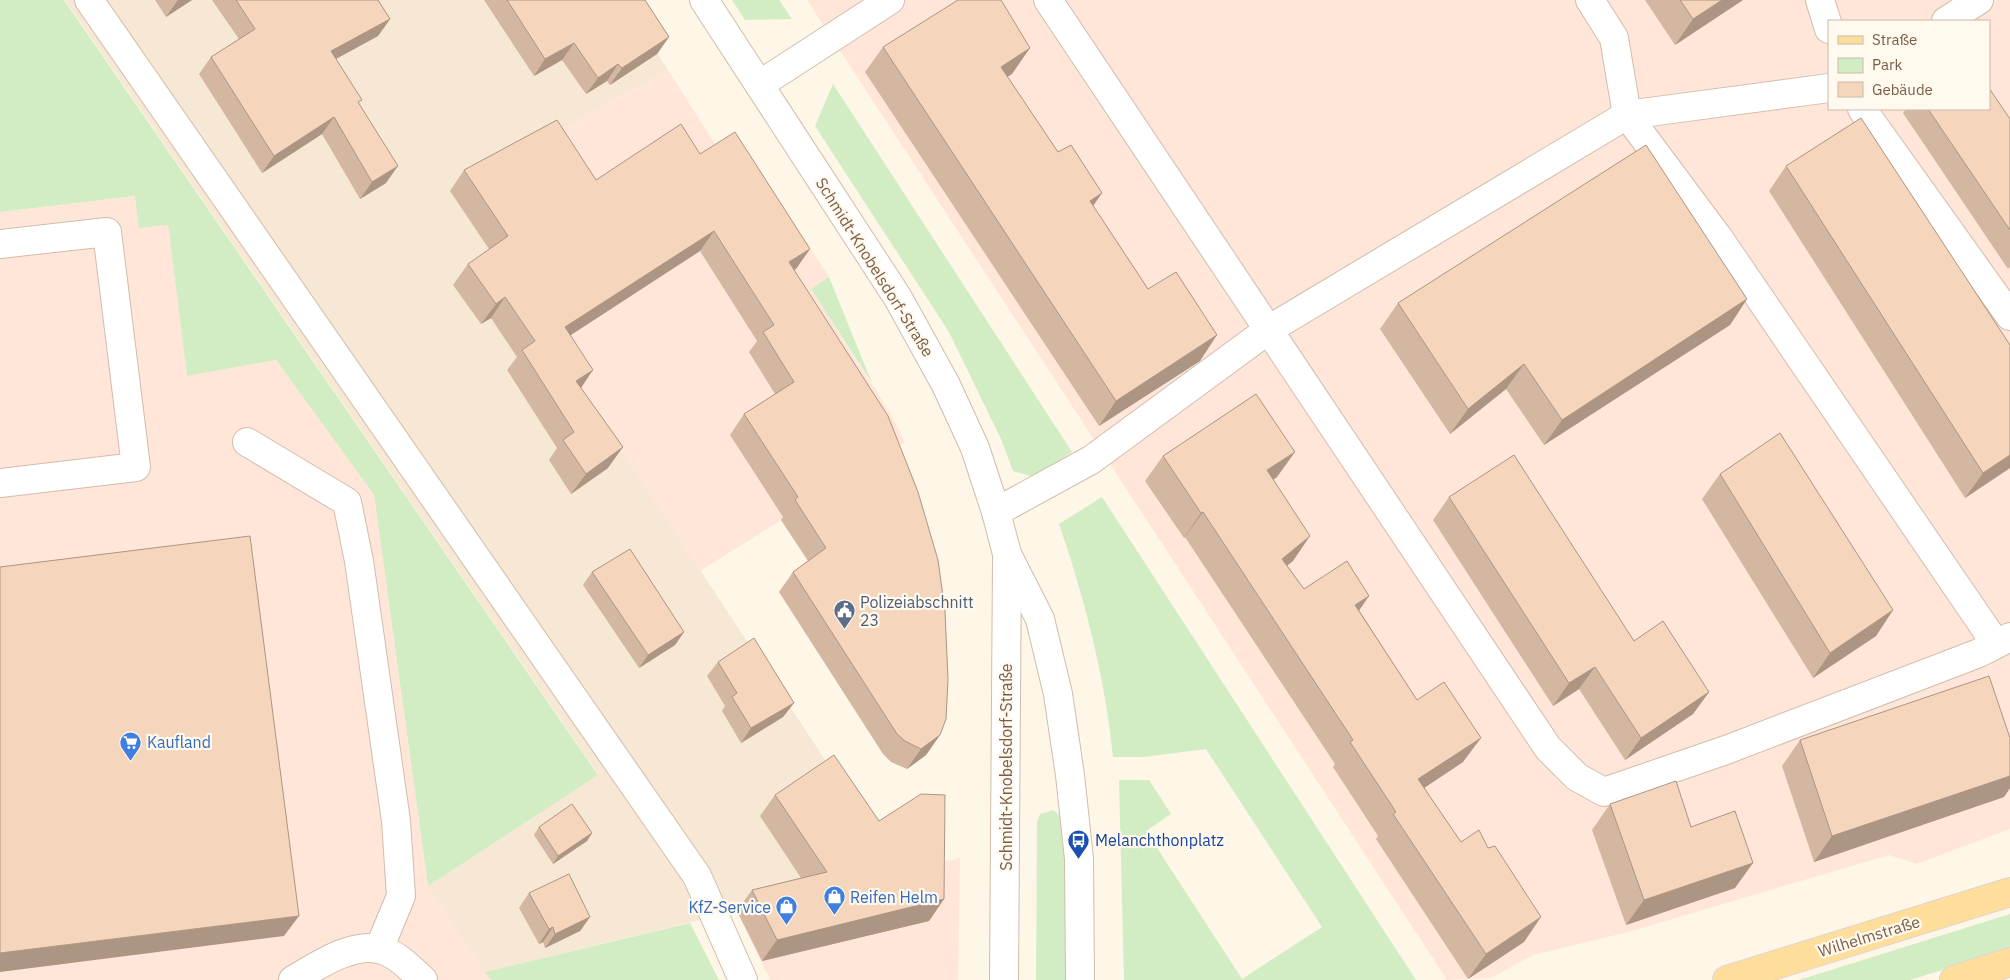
<svg xmlns="http://www.w3.org/2000/svg" width="2010" height="980" viewBox="0 0 2010 980" font-family="'IBM Plex Sans',sans-serif">
	<style>
		.residential { fill: #f6e8d4 }
		.commercial { fill: #ffe6d9; fill-rule: evenodd }
		.green { fill: #d2edc3 }
		.lines { fill: none; stroke-linecap: round; stroke-linejoin: round }
		.minor-casing { stroke: #d1bdaa; stroke-width: 30 }
		.major-casing { stroke: #dcd5cf; stroke-width: 30 }
		.minor { stroke: #fff; stroke-width: 28 }
		.major { stroke: #ffde9c; stroke-width: 28 }
		.wall { fill: #d3b7a1 }
		.shaded-wall { fill: #ac9583 }
		.building { fill: #f5d5bb; stroke: #ac9583 }
		.labels { text-anchor: middle; stroke-width: 4.5; stroke-linejoin: round; paint-order: stroke }
		.street-label { font-size: 16px; fill: #7a5c48; stroke: #fff9ee }
		.service-label { font-size: 16px; fill: #4e5e75; stroke: #fff9ee; text-anchor: start }
		.shop-label { font-size: 16px; fill: #366cbe; stroke: #fff9ee; text-anchor: start }
		.transit-label { font-size: 16px; fill: #164399; stroke: #fff9ee; text-anchor: start }
	</style>
	<rect width="100%" height="100%" fill="#fef6e6"/>
	<!-- residential -->
	<path class="residential" d="M65,0h558l45,70 -126,70 -28,147 340,517 -22,84 -347,84 -57,-86 170,-112z"/>
	<!-- commercial -->
	<g class="commercial">
		<path d="M807,0h1203v829l-93,35 -28,-9 -261,77 -95,23 -42,23 -44,2zM1829,21h160v88h-160z"/>
		<path d="M668,70l52,82 20,-12 89,137 -18,12 78,122 16,31 -205,129 -186,-284 28,-147z"/>
		<path d="M135,196l33,29 19,151 89,-16 98,135 54,391 63,94h-491v-768z"/>
		<path d="M960,858l-2,122h-188l-33,-69z"/>
	</g>
	<!-- green -->
	<g class="green">
		<path d="M0,0h64l534,775 -170,111 -54,-391 -98,-135 -89,16 -19,-151 -29,3 -4,-32 -135,16z"/>
		<path d="M732,0h47l13,19 -47,1z"/>
		<path d="M833,84l239,368 -38,25 -21,-6 -12,-32 -52,-107 -134,-206z"/>
		<path d="M829,277l43,106 -61,-94z"/>
		<path d="M1102,497l314,483h-292l-5,-200h30l22,34 -25,17 96,148 80,-52 -116,-178 -62,8h-31c-8,-80 -28,-157 -54,-233z"/>
		<path d="M1053,810c11,7 10,20 12,33l1,137h-30l1,-158 3,-8z"/>
		<path d="M2010,914v35l-100,31h-111z"/>
		<path d="M690,923l29,57h-228l-6,-8z"/>
	</g>
	<g class="lines">
		<defs>
			<g id="minor">
				<path d="M89,0l608,876 46,104"/>
				<path d="M704,0l194,298 48,87 29,63 21,64 11,42 33,65 18,75 12,81 9,84 1,121"/>
				<path d="M1048,0l500,748 29,29 27,15 122,-42 253,-97 31,-16"/>
				<path d="M1590,0l24,38 13,77 91,122 278,407"/>
				<path d="M1820,0l9,29"/>
				<path d="M1946,21l33,-21"/>
				<path d="M759,85l131,-85"/>
				<path d="M1862,109l148,207"/>
				<path d="M0,244l107,-12 29,235 -136,16"/>
				<path d="M247,442l100,60 12,59 37,260 5,75 -22,53"/>
				<path d="M996,512l95,-52 177,-130 359,-215 202,-27"/>
				<path d="M293,980c24,-14 57,-37 86,-31 17,4 32,20 44,31"/>
				<path d="M1004,980l3,-421"/>
			</g>
			<g id="major">
				<path d="M1727,980l283,-88"/>
				<path d="M1954,980l56,-18"/>
			</g>
		</defs>
		<!-- minor casing -->
		<use href="#minor" class="minor-casing"/>
		<!-- major casing -->
		<use href="#major" class="major-casing"/>
		<!-- minor -->
		<use href="#minor" class="minor"/>
		<!-- major -->
		<use href="#major" class="major"/>
	</g>
	<!-- wall -->
	<g class="wall">
		<path d="M155,0h37l-26,17z"/>
		<path d="M212,0h166l12,19 -12,17 -42,23 23,44 27,80 -26,16 -38,-65 -60,39 -63,-99 12,-17 28,-18z"/>
		<path d="M484,0h161l24,37 -12,17 -47,31 -3,-4 -21,13 -24,-34 -28,16z"/>
		<path d="M1645,0h98l-68,45z"/>
		<path d="M883,47l129,27 -5,3 51,75 44,41 -9,13 55,83 52,72 -101,65 -234,-354z"/>
		<path d="M1906,109h83l21,10v148l-2,2 -105,-156z"/>
		<path d="M700,154l110,95 -16,21 146,465 -14,20 -19,14 -16,-7 -8,-8 -104,-162 14,-20 15,-11 -27,-41 2,-3 -53,-82 14,-21 31,-20 -26,-42 8,-11 -57,-90 -130,84 11,53 27,80 -37,26 -22,-34 8,-12 -50,-78 10,-13 -26,-39 -10,6 -28,-39 15,-21 21,-15 -39,-58 14,-21 132,10z"/>
		<path d="M1786,166l224,302 -45,30 -196,-307z"/>
		<path d="M1747,299l-17,26 -186,120 -38,-56 -56,45 -70,-105 18,-26z"/>
		<path d="M1163,456l114,21 -4,3 20,81 -6,4 17,24 55,21 58,90 46,62 -39,26 100,154 -56,37 -92,-140 2,-3 -45,-69 2,-3 -150,-227 -1,1 -39,-57z"/>
		<path d="M1720,474l173,136 -17,26 -63,42 -111,-179z"/>
		<path d="M1449,497l185,144 75,51 -16,22 -68,46 -46,-71 -26,17 -120,-186z"/>
		<path d="M592,572l92,60 -9,13 -36,23 -56,-83z"/>
		<path d="M718,662l76,41 -11,14 -42,26 -19,-32 3,-5 -18,-30z"/>
		<path d="M2010,738v50l-6,9 -190,65 -32,-96 18,-26z"/>
		<path d="M775,795l104,26 65,78 -15,22 -167,40 -25,-50 15,-21 49,-12 -41,-62z"/>
		<path d="M1610,804l81,23 44,61 -109,37 -34,-95z"/>
		<path d="M539,827l53,6 -5,8 -34,23 -19,-29z"/>
		<path d="M529,893l61,24 -10,14 -35,17 -2,-6 -4,2 -20,-36z"/>
	</g>
	<!-- shaded-wall -->
	<g class="shaded-wall">
		<path d="M178,0h14l-26,17z"/>
		<path d="M1722,0h21l-68,45 18,-26z"/>
		<path d="M390,19l-12,17 -59,32 12,-17z"/>
		<path d="M669,37l-12,17 -47,31 12,-17z"/>
		<path d="M574,43l-12,17 -28,16 11,-17z"/>
		<path d="M1030,48l-18,26 -29,18 18,-25z"/>
		<path d="M618,64l-11,17 -21,13 12,-16z"/>
		<path d="M334,117l-12,17 -60,39 12,-17z"/>
		<path d="M398,166l-12,17 -26,16 12,-17z"/>
		<path d="M1102,193l-18,26 6,-18z"/>
		<path d="M714,231l-14,20 -149,97 14,-21z"/>
		<path d="M810,249l-14,20 -21,13 14,-20z"/>
		<path d="M505,297l-14,21 -10,6 15,-20z"/>
		<path d="M1747,299l-17,26 -186,120 18,-25z"/>
		<path d="M1217,335l-17,26 -101,65 17,-25z"/>
		<path d="M1524,364l-18,25 -56,45 18,-25z"/>
		<path d="M593,370l-14,21 -3,-10z"/>
		<path d="M623,447l-15,21 -37,26 15,-20z"/>
		<path d="M1295,452l-18,25 -27,18 17,-25z"/>
		<path d="M2010,455v13l-45,30 18,-25z"/>
		<path d="M1203,512l-18,25 -1,1 17,-25z"/>
		<path d="M1310,536l-17,25 -29,23 18,-25z"/>
		<path d="M1369,596l-17,25 3,-16z"/>
		<path d="M1893,610l-17,26 -63,42 17,-25z"/>
		<path d="M684,632l-9,13 -36,23 9,-13z"/>
		<path d="M1595,667l-16,22 -26,17 16,-23z"/>
		<path d="M1709,692l-16,22 -68,46 16,-22z"/>
		<path d="M794,703l-11,14 -42,26 10,-15z"/>
		<path d="M940,735l-14,20 -19,14 14,-20z"/>
		<path d="M1481,738l-18,24 -63,42 18,-25z"/>
		<path d="M2010,776v12l-6,9 -190,65 18,-26z"/>
		<path d="M592,833l-5,8 -34,23 5,-8z"/>
		<path d="M1753,863l-18,25 -109,37 18,-25z"/>
		<path d="M944,899l-15,22 -167,40 15,-21z"/>
		<path d="M299,916l-15,20 -284,36v-19z"/>
		<path d="M590,917l-10,14 -35,17 10,-14z"/>
		<path d="M1541,917l-17,25 -56,37 18,-25z"/>
		<path d="M553,927l-10,15 -4,2 10,-15z"/>
	</g>
	<!-- building -->
	<g class="building">
		<path d="M236,0h142l12,19 -59,32 31,49 -4,2 40,64 -26,16 -38,-65 -60,39 -63,-99 44,-28z"/>
		<path d="M507,0h138l24,37 -47,31 -4,-4 -20,14 -24,-35 -29,16z"/>
		<path d="M958,0h43l29,48 -29,19 57,85 13,-7 31,48 -12,8 58,88 28,-17 41,63 -101,66 -233,-354z"/>
		<path d="M1680,0h42l-29,19z"/>
		<path d="M1989,88l21,31v111l-82,-121h61z"/>
		<path d="M1861,118l149,227v110l-27,18 -197,-307z"/>
		<path d="M557,120l39,60 85,-56 19,30 35,-22 75,117 -21,13 99,154 30,76 20,68 7,51 3,69 -2,39 -6,16 -19,14 -16,-8 -8,-7 -104,-162 33,-24 -31,-48 3,-3 -54,-83 50,-32 -31,-50 11,-7 -60,-94 -149,96 28,43 -17,11 47,66 -37,27 -23,-34 11,-8 -52,-82 13,-9 -30,-44 -9,7 -28,-40 40,-28 -44,-66z"/>
		<path d="M1646,145l101,154 -185,121 -38,-56 -56,45 -70,-106z"/>
		<path d="M1256,394l39,58 -28,18 43,66 -28,23 22,30 43,-28 22,35 -14,9 62,95 27,-18 37,56 -63,41 43,63 18,-12 9,18 7,-2 46,71 -55,37 -93,-140 3,-2 -46,-70 3,-2 -150,-228 -2,1 -38,-57z"/>
		<path d="M1780,433l113,177 -63,43 -110,-179z"/>
		<path d="M1514,455l120,186 29,-20 46,71 -68,46 -46,-71 -26,16 -120,-186z"/>
		<path d="M250,536l49,380 -299,37v-386z"/>
		<path d="M630,549l54,83 -36,23 -56,-83z"/>
		<path d="M754,638l40,65 -43,25 -19,-31 5,-4 -19,-31z"/>
		<path d="M1989,676l21,62v38l-178,60 -32,-96z"/>
		<path d="M834,755l45,66 42,-27 24,1 -1,104 -167,41 -25,-50 75,-18 -52,-77z"/>
		<path d="M1676,781l15,46 44,-16 18,52 -109,37 -34,-96z"/>
		<path d="M572,804l20,29 -34,23 -19,-29z"/>
		<path d="M569,874l21,43 -35,17 -2,-7 -4,2 -20,-36z"/>
	</g>
	<!-- icons -->
	<defs>
		<symbol id="civic-pin" viewBox="-11 -11 22 30"><path d="M0 17L-7.5 6A9.5 9.5 0 1 1 7.5 6Z" fill="#5c6f8a" stroke="#fff9ee"/><path d="M-.6-6.5H3V-4.5H.6V-3L4-1V1h2V6H-6V1h2V-1L-.6-3ZM-1.2 2.5V6h2.4V2.5Z" fill="#fff"/></symbol>
		<symbol id="supermarket-pin" viewBox="-11 -11 22 30"><path d="M0 17L-7.5 6A9.5 9.5 0 1 1 7.5 6Z" fill="#3f7fe0" stroke="#fff9ee"/><path d="M-6-5.5h2.5l.6 2H6L4.5 2H-2.5L-4.4-4H-6ZM-1.5 3.2a1.3 1.3 0 1 0 .1 0ZM3 3.2a1.3 1.3 0 1 0 .1 0Z" fill="#fff"/></symbol>
		<symbol id="bus-pin" viewBox="-11 -11 22 30"><path d="M0 17L-7.5 6A9.5 9.5 0 1 1 7.5 6Z" fill="#1a4fb4" stroke="#fff9ee"/><path d="M-5-6H5V4H4V6H2V4H-2V6H-4V4H-5ZM-3.5-4V0h7V-4ZM-3.5 1.2v1.5H-2V1.2ZM2 1.2v1.5H3.5V1.2Z" fill="#fff"/></symbol>
		<symbol id="shop-pin" viewBox="-11 -11 22 30"><path d="M0 17L-7.5 6A9.5 9.5 0 1 1 7.5 6Z" fill="#3f7fe0" stroke="#fff9ee"/><path d="M-5-2.5h2.3a2.7 3.5 0 0 1 5.4 0H5L5.5 6h-11ZM-1.5-2.5h3a1.5 2.3 0 0 0-3 0Z" fill="#fff"/></symbol>
	</defs>
	<g fill-rule="evenodd">
		<use href="#civic-pin" x="832" y="598" width="25" height="34"/>
		<use href="#supermarket-pin" x="118" y="730" width="25" height="34"/>
		<use href="#bus-pin" x="1066" y="828" width="25" height="34"/>
		<use href="#shop-pin" x="822" y="884" width="25" height="34"/>
		<use href="#shop-pin" x="774" y="894" width="25" height="34"/>
	</g>
	<g class="labels">
		<!-- street labels -->
		<g class="street-label">
			<text transform="translate(875 267) rotate(58)" y="6">Schmidt-Knobelsdorf-Straße</text>
			<text transform="translate(1006 767) rotate(-90)" y="6">Schmidt-Knobelsdorf-Straße</text>
			<text transform="translate(1869 936) rotate(-17)" y="6">Wilhelmstraße</text>
		</g>
		<!-- service labels -->
		<g class="service-label">
			<text x="860" y="608">Polizeiabschnitt<tspan x="860" dy="18">23</tspan></text>
		</g>
		<!-- shop labels -->
		<g class="shop-label">
			<text x="147" y="748">Kaufland</text>
			<text x="850" y="903">Reifen Helm</text>
			<text x="771" y="913" text-anchor="end">KfZ-Service</text>
		</g>
		<!-- transit labels -->
		<g class="transit-label">
			<text x="1095" y="846">Melanchthonplatz</text>
		</g>
	</g>
	<!-- legend -->
	<rect x="1828" y="20" width="162" height="90" fill="#fff9ee" stroke="#cabaac"/>
	<rect x="1838" y="36" width="25" height="8" fill="#ffde9c" stroke="#cabaac"/>
	<text x="1872" y="45" font-size="15" fill="#7a5c48">Straße</text>
	<rect x="1838" y="58" width="25" height="15" fill="#d2edc3" stroke="#cabaac"/>
	<text x="1872" y="70" font-size="15" fill="#7a5c48">Park</text>
	<rect x="1838" y="82" width="25" height="15" fill="#f5d5bb" stroke="#cabaac"/>
	<text x="1872" y="95" font-size="15" fill="#7a5c48">Gebäude</text>
</svg>
